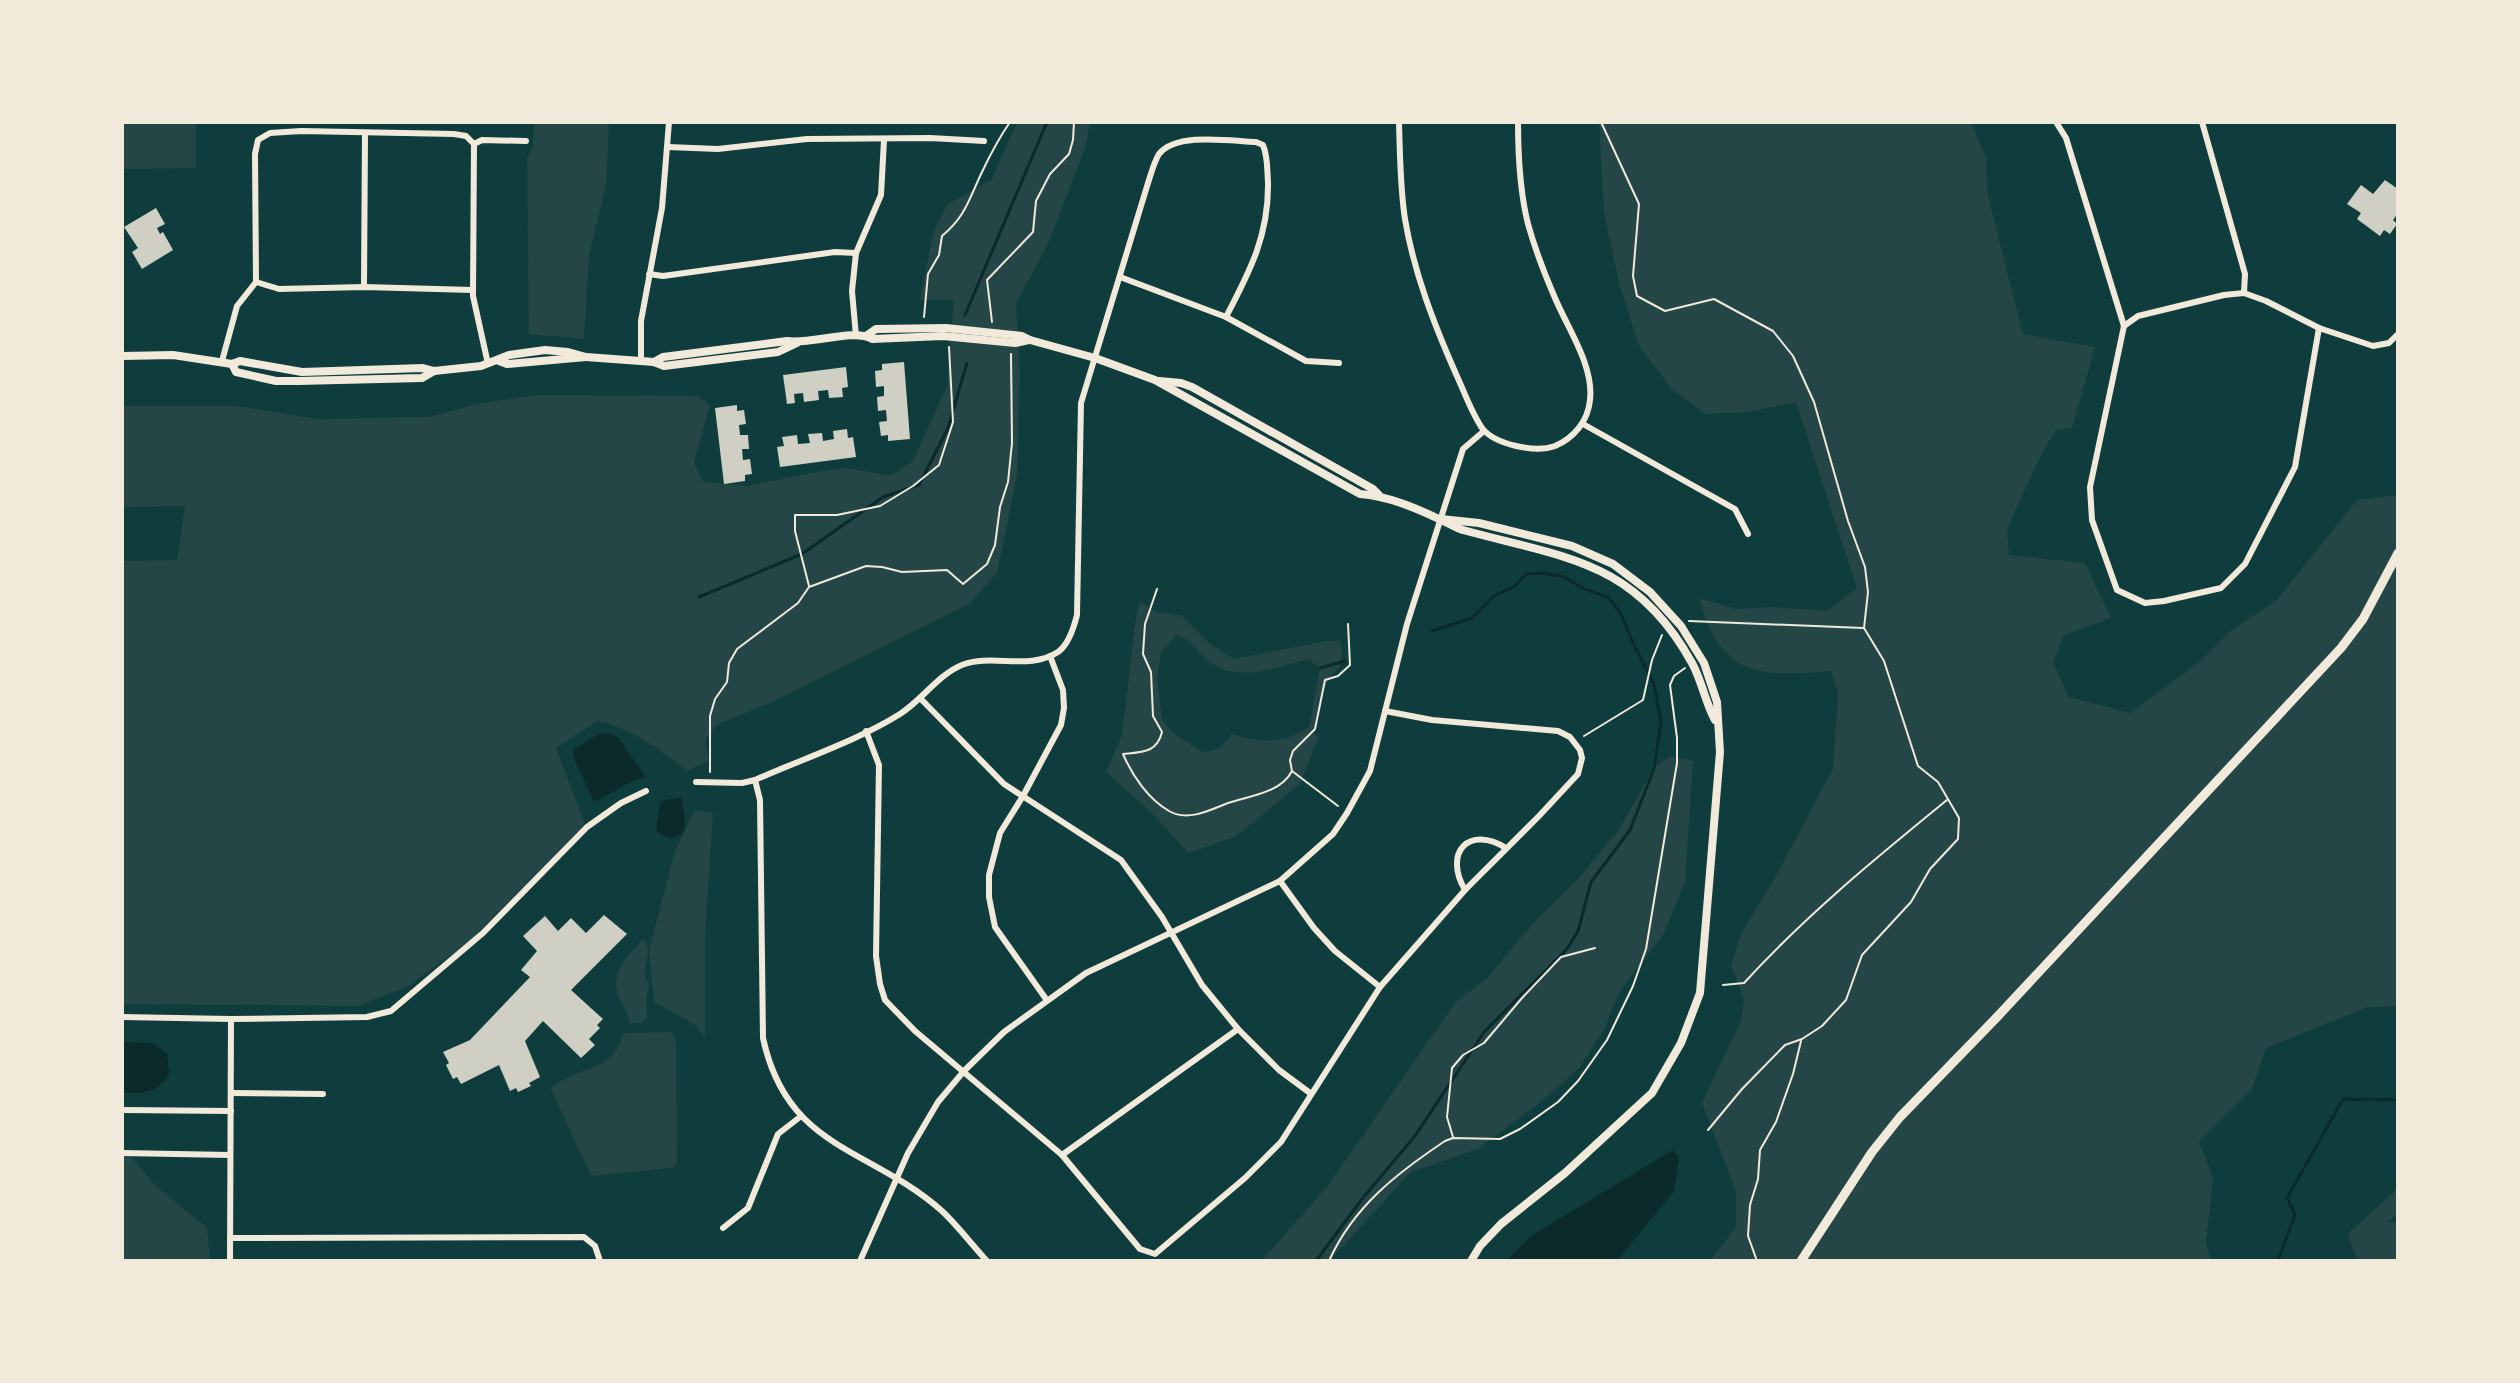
<svg xmlns="http://www.w3.org/2000/svg" width="2520" height="1383" viewBox="0 0 2520 1383" font-family="'Playfair Display',serif">
	<style>
		.green { fill: #244646; fill-rule: evenodd }
		.water { fill: #0a2a2b }
		.lines { fill: none; stroke-linecap: round; stroke-linejoin: round }
		.stream { stroke: #0a2a2b; stroke-width: 3 }
		.building { fill: #cfcfc3 }
		.path { stroke: #f1e9da; stroke-width: 2 }
		.minor { stroke: #f1e9da; stroke-width: 6 }
		.tertiary { stroke: #f1e9da; stroke-width: 8 }
		.secondary { stroke: #f1e9da; stroke-width: 9 }
	</style>
	<rect width="100%" height="100%" fill="#0f3d3e"/>
	<!-- green -->
	<g class="green">
		<path d="M122,122h74v46l-74,1z"/>
		<path d="M534,122h75l-3,63 -17,70 -5,84 -55,-5 -2,-175 6,-12z"/>
		<path d="M1017,122h73l-4,24 -39,100 -31,57 4,71 -3,101 -20,98 -28,31 -197,98 -54,22 -13,16 4,21 -22,10c-22,-19 -62,-46 -90,-50l-41,27 29,77 -119,119 -58,42 -50,20 -236,-2v-443l55,-1 8,-54 -63,1v-101h115l80,13 112,-2 49,-13 57,-9 163,1 12,9 -16,57 9,20 44,4 74,-15 27,-3 42,8 23,-15 34,-75 7,-86h-34l13,-67 14,-28 45,-26z"/>
		<path d="M1599,122h372l15,36 2,38 35,138 72,13 -23,81 -16,2 -16,27 -33,72 2,26 76,8 26,55 -47,17 -11,27 16,35 61,16 68,-50 32,-32 46,-30 81,-101 41,-5v511l-30,1 -102,41 -14,41 -53,52 14,37 -7,65 5,18h-501l26,-34v-36l-34,-88 39,-82 3,-22 -13,-34 11,-33 29,-47 62,-116 5,-75 -7,-23c-71,7 -112,5 -132,-73l37,11 35,-2 56,4 30,-23 -61,-186 -49,10 -42,2 -34,-26 -32,-42 -20,-63 -15,-71z"/>
		<path d="M1140,602l15,10 26,3 29,29 24,15 93,-18h13l2,11 -2,15c-19,13 -21,46 -26,67l5,2 -20,49 -64,52 -47,16 -31,-35 -51,-46 16,-37 14,-118zM1176,635c15,5 18,12 29,23 29,27 69,10 103,1l12,9 -11,59c-24,16 -50,17 -77,7l-11,13 -17,6 -28,-18 -14,-15 -5,-44 4,-23z"/>
		<path d="M1671,756l22,5 -8,121 -22,53 -44,57 -15,38 -25,38 -42,37 -59,44 -67,23 -82,89h-68l66,-74 128,-184 32,-25 50,-59 41,-40 42,-51 35,-62z"/>
		<path d="M695,810l18,3 -8,119v105l-11,-13 -40,-22 -5,-51 26,-100z"/>
		<path d="M643,939l4,4 1,10 -4,20 5,14 -3,12 1,19 -5,5h-13c0,-10 -5,-14 -9,-23 -12,-27 7,-43 23,-61z"/>
		<path d="M670,1032l5,4 1,7 1,122 -5,3 -81,8 -40,-87c26,-25 60,-13 73,-56z"/>
		<path d="M122,1147l35,40 50,41 3,33h-88z"/>
		<path d="M2398,1188v26l-11,8h11v39c-34,0 -40,9 -50,-27z"/>
	</g>
	<!-- water -->
	<g class="water">
		<path d="M607,733l11,4 28,40 -13,4 -39,21 -20,-44 -1,-8 26,-16z"/>
		<path d="M682,797l3,29 -3,8 -13,5 -12,-7c-1,-12 1,-20 4,-31z"/>
		<path d="M122,1042l30,1 15,10 2,22c-13,19 -25,18 -47,18z"/>
		<path d="M1673,1150l6,8 -5,33 -57,70h-111l25,-25z"/>
	</g>
	<g class="lines">
		<!-- stream -->
		<g class="stream">
			<path d="M965,315l82,-193"/>
			<path d="M699,597l103,-43 81,-57 36,-12 29,-57 19,-65"/>
			<path d="M1320,668l25,-7"/>
			<path d="M1316,1261l46,-62 53,-63 69,-104 83,-83 11,-18 13,-49 39,-52 24,-61 7,-46 -7,-39 -20,-39 -13,-31 -13,-17 -24,-8 -20,-12 -20,-4 -18,1 -11,12 -21,10 -22,22 -40,13"/>
			<path d="M2278,1261l17,-47 -8,-16 56,-99 55,1"/>
		</g>
	</g>
	<!-- building -->
	<g class="building">
		<path d="M2385,180l13,9v24l-5,7 4,4 -7,10 -6,-4 -4,6 -23,-17 4,-6 -14,-9 14,-19 12,9z"/>
		<path d="M156,208l9,16 -8,4 3,6 3,-2 10,18 -31,19 -10,-17 6,-4 -14,-21z"/>
		<path d="M904,362l6,77 -22,2v-6l-7,1 -2,-14 8,-1 -1,-11 -8,1 -1,-14 7,-1v-10l-8,1 -1,-16 7,-1v-6z"/>
		<path d="M846,367l2,20 -6,1 1,9 -14,1 -1,-8 -10,1 1,9 -15,2 -1,-9 -9,1 1,9 -8,1 -4,-29z"/>
		<path d="M737,405v6l7,-1 2,14 -7,1 1,10h8l1,14h-7l1,11 7,-1 2,15 -7,1v6l-21,3 -9,-76z"/>
		<path d="M847,429l1,9 5,-1 3,20 -76,10 -3,-20 7,-1 -2,-9 15,-2 1,9 12,-1 -2,-9 14,-1 1,8 11,-2 -1,-8z"/>
		<path d="M604,915l23,19 -56,56 32,29 -6,6 3,3 -11,11 6,6 -14,13 -38,-37 -18,20 15,36 -11,6 2,3 -13,6 -2,-4 -6,3 -11,-26 -38,19 -4,-7 -4,2 -7,-14 3,-2 -6,-11 27,-12 60,-63 -9,-7 16,-19 -14,-15 22,-20 13,15 13,-13 15,15z"/>
	</g>
	<g class="lines">
		<!-- path -->
		<g class="path">
			<path d="M1601,122l38,82 -6,72 4,20 28,15 49,-12 59,32 20,25 21,46 34,119 17,46 3,25 -4,36 20,33 34,105 20,16 21,36 -1,21 -28,30 -19,33 -49,53 -16,45 -24,26 -20,13 -17,6 -43,44 -34,41"/>
			<path d="M924,317l4,-43 11,-19 3,-19c24,-20 27,-37 40,-64 8,-17 17,-34 28,-50"/>
			<path d="M992,322l-5,-42 46,-48 3,-31 14,-27 19,-20 4,-14 1,-18"/>
			<path d="M809,586l-14,-55v-16h42l43,-9 33,-20 26,-21 14,-43 -4,-75"/>
			<path d="M1157,589l-12,35 -2,30 8,18 2,44 9,16c-5,21 -20,20 -39,22 9,21 25,45 46,57 19,11 41,-1 59,-8 21,-7 53,-10 64,-32"/>
			<path d="M1689,621l174,7"/>
			<path d="M1584,736l59,-36 9,-40 10,-25"/>
			<path d="M710,772v-56l5,-17 12,-17 2,-19 8,-14 61,-46 11,-16 57,-21 16,1 20,5 45,-2 16,14 24,-20 8,-19 5,-38 8,-25 4,-39 -1,-89"/>
			<path d="M1338,806l-46,-35 -2,-11 3,-9 22,-22 10,-49 13,-4 12,-11 -2,-41"/>
			<path d="M1723,985l21,-2c62,-68 132,-125 203,-183"/>
			<path d="M1453,1137l-6,-20 5,-49 11,-13 21,-12 38,-45 39,-41 34,-9"/>
			<path d="M1329,1261c24,-54 68,-88 116,-120l8,-3 47,1 20,-10 38,-27 20,-21 29,-41 26,-54 13,-37 31,-186v-25l-7,-53 4,-9 11,-8"/>
			<path d="M1757,1261l-9,-25 2,-31 8,-26 2,-29 16,-28 17,-48 8,-33"/>
		</g>
		<!-- minor -->
		<g class="minor">
			<path d="M1399,122c1,32 1,65 6,97 9,54 29,105 51,155 8,17 15,38 26,54 13,17 54,25 73,18 19,-8 33,-25 35,-46 4,-34 -22,-71 -35,-102 -10,-23 -20,-49 -27,-74 -8,-32 -10,-68 -10,-102"/>
			<path d="M2056,122l10,16 58,188 -34,161 2,33 25,70 28,13 19,-2 57,-13 24,-24 50,-97 24,-139"/>
			<path d="M2202,122l43,152 -1,19"/>
			<path d="M474,144l8,-4 44,1"/>
			<path d="M668,147l50,2 89,-10 123,-1 54,3"/>
			<path d="M649,274l14,2 172,-24 21,1"/>
			<path d="M1120,277l106,40 80,44 33,2"/>
			<path d="M256,282l23,7 85,-2 109,3"/>
			<path d="M364,287l1,-154"/>
			<path d="M2124,326l14,-10 86,-21 20,-2 22,8 53,27 54,18 16,-3 9,-9"/>
			<path d="M856,336l-4,-45 4,-38 25,-58 3,-55"/>
			<path d="M222,361l15,-55 19,-24 -1,-128 3,-14 12,-7 31,-2 153,3 12,2 8,8 -1,152 15,68"/>
			<path d="M641,361v-40l21,-113 7,-86"/>
			<path d="M1583,424l152,85 13,25"/>
			<path d="M920,698l84,86 117,76 41,57 40,68 36,44 41,41 31,23"/>
			<path d="M866,731l13,34 -3,191 4,28 5,16 30,31 147,124 78,94 15,5 90,-76 36,-36 99,-155 85,-97 74,-74 39,-42 4,-16 -2,-8 -10,-13 -12,-6 -126,-11 -47,-9"/>
			<path d="M755,780l5,20 3,238c24,112 107,109 179,173 16,15 30,34 45,50"/>
			<path d="M696,782l46,1 13,-3c47,-21 102,-39 145,-66 21,-13 39,-40 62,-49 30,-12 67,6 96,-13 10,-7 16,-25 19,-37l4,-212 67,-220c3,-9 6,-21 11,-29 18,-22 71,-13 97,-12l7,3c5,12 4,24 5,37 1,53 -18,89 -42,135"/>
			<path d="M1280,881l34,47 21,23 45,36"/>
			<path d="M1465,890c-22,-38 4,-65 41,-42"/>
			<path d="M1046,999l-51,-72 -6,-30v-22l11,-42 23,-37 38,-71 3,-17 -1,-18 -13,-34"/>
			<path d="M122,1017l109,2 136,-2 24,-6 92,-78 104,-106 34,-24 25,-12"/>
			<path d="M231,1093l92,1"/>
			<path d="M122,1110l109,1"/>
			<path d="M122,1153l108,2"/>
			<path d="M1062,1155l176,-126"/>
			<path d="M723,1228l25,-20 30,-74 22,-17"/>
			<path d="M230,1238l354,-1 11,9 5,15"/>
			<path d="M230,1261l1,-242"/>
			<path d="M860,1261l48,-108 30,-51 26,-31 40,-39 82,-59 194,-92 53,-47 14,-21 23,-42 37,-147 56,-175 21,-18"/>
		</g>
		<!-- tertiary -->
		<g class="tertiary">
			<path d="M866,336l10,-7 70,-1 76,8 8,4 65,18 60,22 205,114c28,2 56,14 81,26 8,3 14,8 22,10 102,28 172,30 229,133 10,18 13,39 23,57"/>
			<path d="M122,356l51,-1 59,9 8,-3 62,11 121,-4 11,3 47,-5 28,-11 36,-5 23,2 18,5 68,5 10,4 114,-14 19,-9"/>
			<path d="M499,361l8,3 79,-7"/>
			<path d="M654,362l9,-5 124,-16c22,4 68,-13 85,-2l71,-3 72,7 14,-3"/>
			<path d="M232,364l4,8 40,9h22l124,-3 12,-7"/>
			<path d="M1159,381l22,2 11,4 181,102 6,6"/>
			<path d="M1441,519l38,4 93,23 41,18 37,28 31,34 23,37 13,39 3,50 -20,241 -19,50 -29,50 -87,80 -64,51 -21,22 -9,15"/>
		</g>
		<!-- secondary -->
		<path class="secondary" d="M1801,1261l71,-109 28,-35 98,-101 343,-368 22,-29 35,-66"/>
	</g>
	<!-- border -->
	<rect width="2520" height="1383" fill="none" stroke="#f1e9da" stroke-width="248"/>
</svg>
